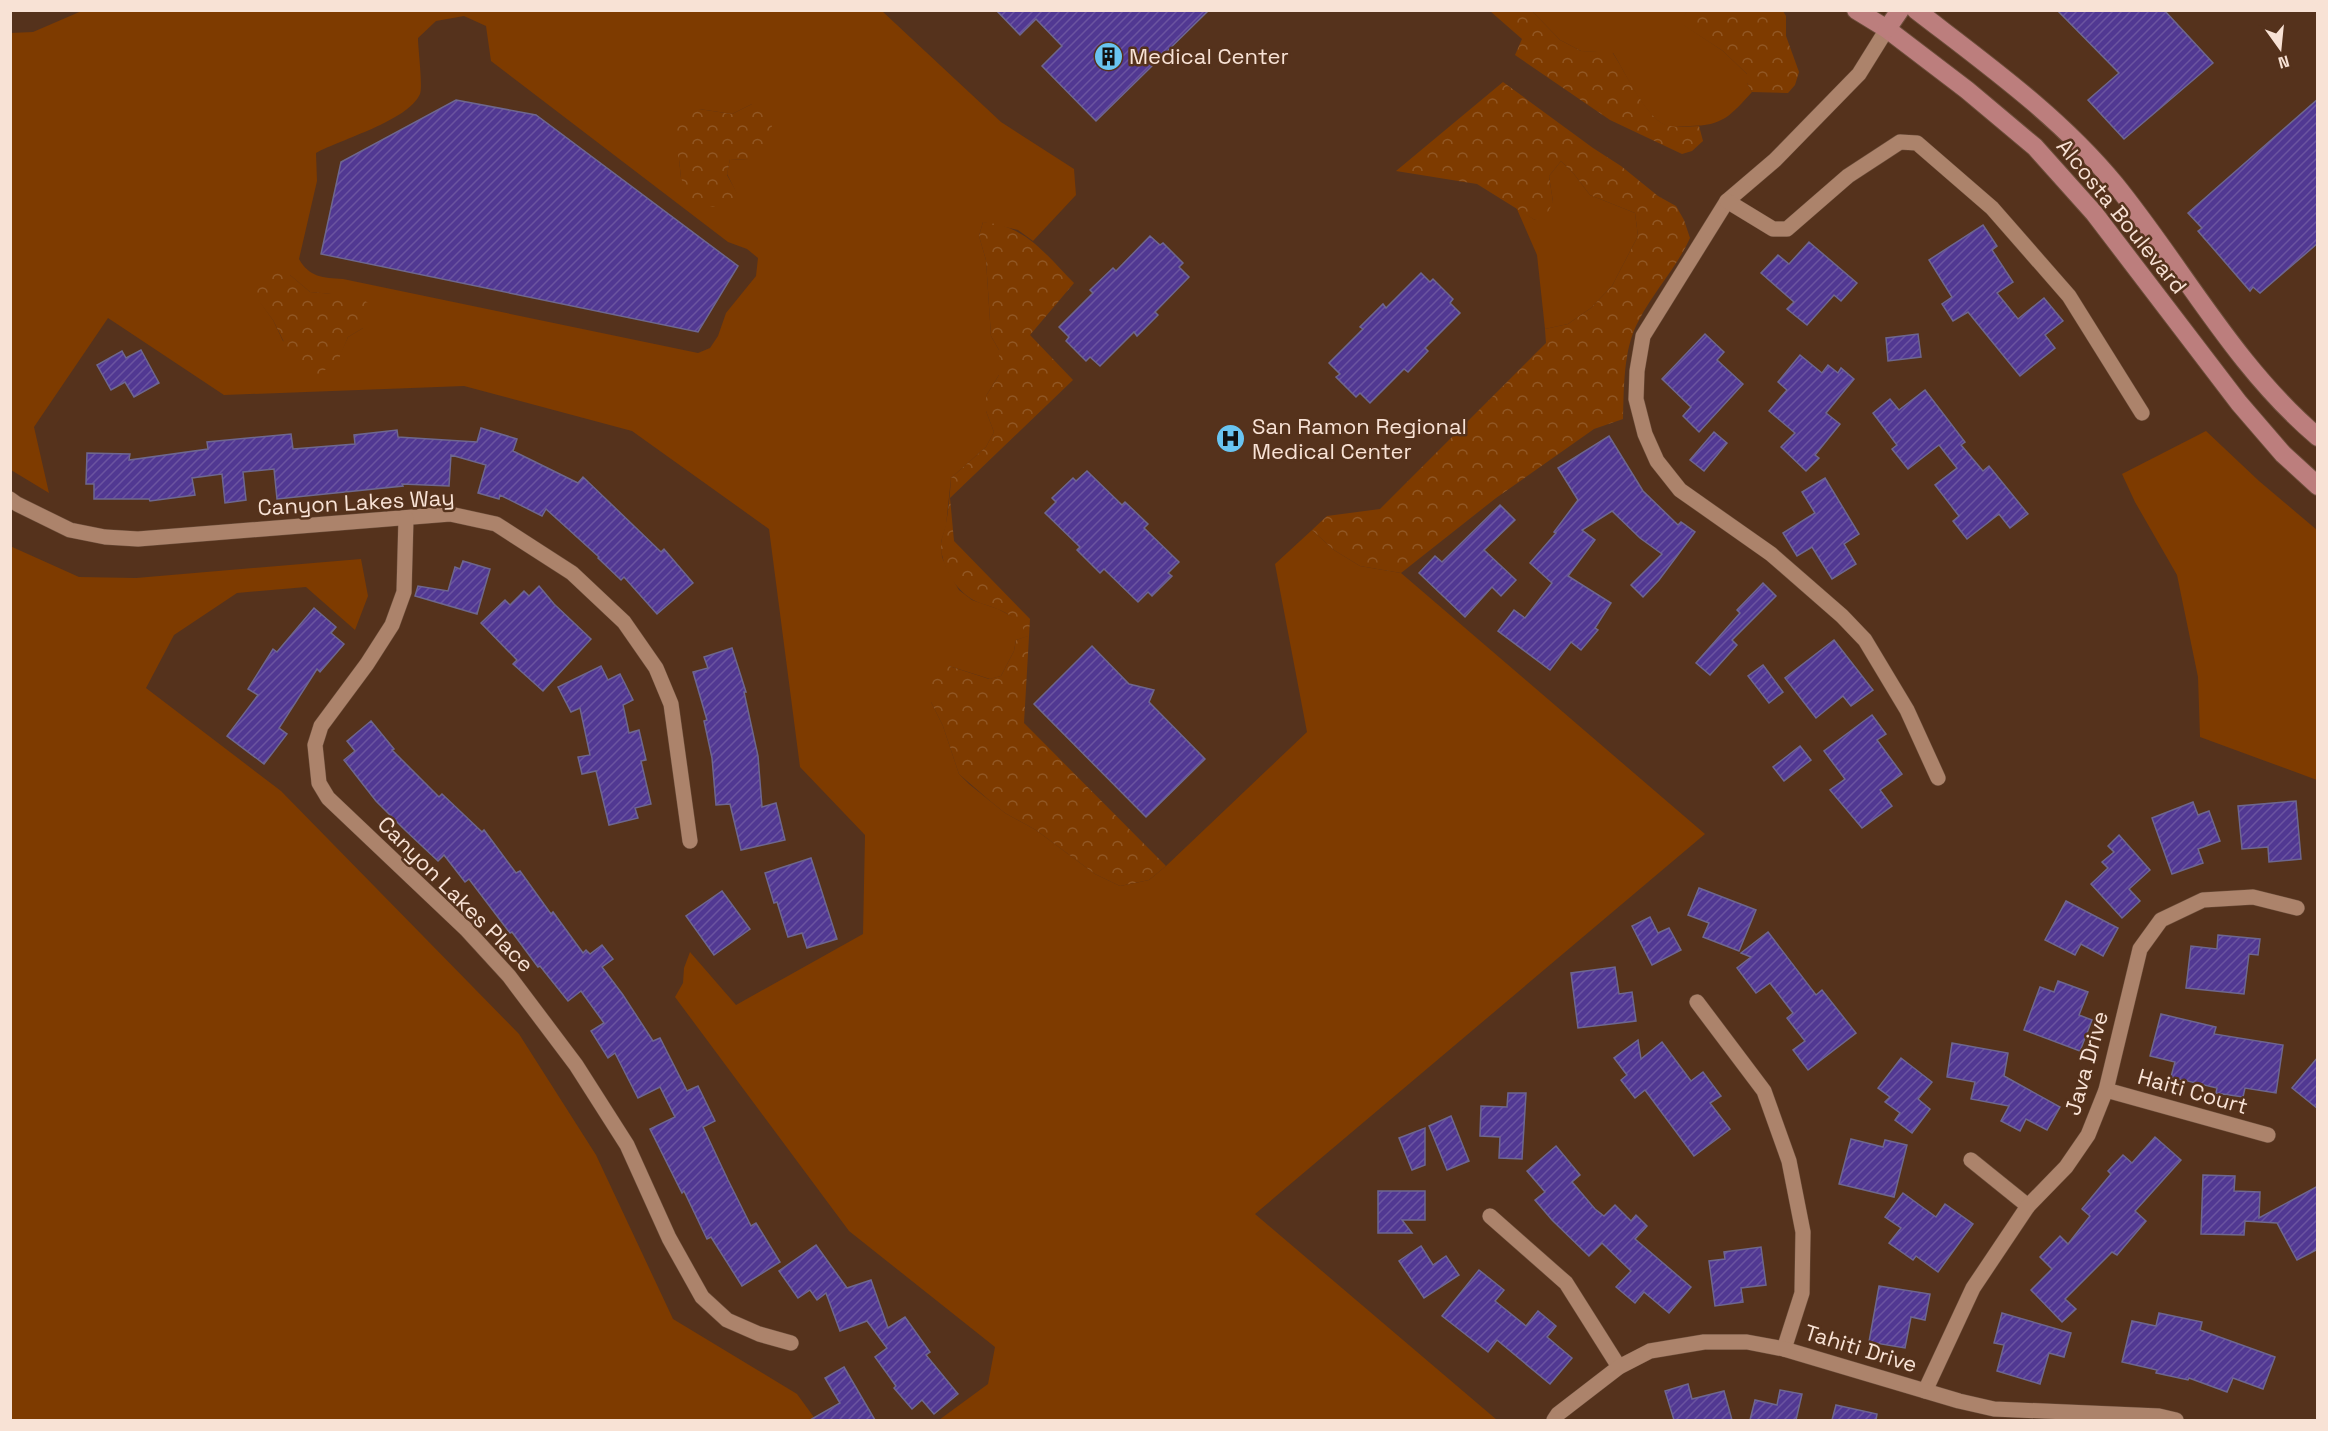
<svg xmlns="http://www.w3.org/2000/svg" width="2328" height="1431" viewBox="0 0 2328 1431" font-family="'Space Grotesk',sans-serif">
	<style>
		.green { fill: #7e3b00; fill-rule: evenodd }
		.forest { fill: url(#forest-crowns) }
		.building { fill: url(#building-hatch); stroke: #6e678f; stroke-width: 1.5 }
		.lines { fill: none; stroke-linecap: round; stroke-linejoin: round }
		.street-casing { stroke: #6b4d3a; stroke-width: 16 }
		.secondary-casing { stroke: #6b4d3a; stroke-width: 20 }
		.street { stroke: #ac836b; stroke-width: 15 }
		.secondary { stroke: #bc7e7d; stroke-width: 18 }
		.labels { text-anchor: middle; stroke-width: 5; stroke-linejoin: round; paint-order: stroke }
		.poi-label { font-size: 22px; fill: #f8e2d5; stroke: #55321c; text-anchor: start }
		.street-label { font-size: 22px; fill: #f8e2d5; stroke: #55321c }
	</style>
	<defs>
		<pattern id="forest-crowns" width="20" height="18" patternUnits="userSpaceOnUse" patternTransform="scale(1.5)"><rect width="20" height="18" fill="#7e3b00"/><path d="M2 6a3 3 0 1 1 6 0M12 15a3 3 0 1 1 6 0" fill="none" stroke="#915724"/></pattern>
		<pattern id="building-hatch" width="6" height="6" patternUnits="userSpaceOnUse" patternTransform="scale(1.5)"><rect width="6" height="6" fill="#513892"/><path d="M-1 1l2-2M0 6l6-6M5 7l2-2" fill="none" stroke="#6b54a0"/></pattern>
	</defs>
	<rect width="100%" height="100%" fill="#55321c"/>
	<!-- green -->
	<g class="green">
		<path d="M84,10l798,1 119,111 73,47 2,26 -43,46 -15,-11 -35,-8 -4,14 7,24 5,76 8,14v25l-13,21v15l8,21 -8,15 -35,31 -5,48 -5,16 1,15 7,16 10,17 13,10 26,9 21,11 10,16 -13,4 -2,11 -13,25 -11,3 -41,-13 -18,36 12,24 16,48 10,10 36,29 31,17 59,44 25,12 29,-6 17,-14 141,-134 -32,-168 37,-34 22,20 26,16 41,7 304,261 -450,380 242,206h-558l49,-36 7,-37 -146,-116 -174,-234 8,-14 1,-15 6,-16 46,53 127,-71 2,-99 -65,-68 -31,-238 -137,-98 -168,-45 -240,9 -116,-77 -74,109 15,66 -38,-23 -1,-437 23,-1zM464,16l22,10 5,35 237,181 19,7 11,9 -2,18 -30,37 -8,23 -8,12 -12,5 -355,-74c-20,-1 -34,-2 -44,-20l18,-78 -1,-28c25,-14 92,-32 104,-59 3,-8 -2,-45 -2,-56l18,-17zM752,104l-3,56 -19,-1 -3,15 13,26 -59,-22 -2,-19 20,-50 33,5zM290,275l20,17 21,2 32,34 -15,9 -11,24 -54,-20 -10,-21 -20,-28z"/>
		<path d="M1532,11h155l-6,12 42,28 24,23v9l5,9c-21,23 -29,34 -62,34 -6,0 -17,2 -23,0 -23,-9 -41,-53 -54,-73l-32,-2 -21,-11z"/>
		<path d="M1561,161l13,13 16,21 45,18 3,23 -26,50 -21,22 -23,16 -23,5 -8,-74 -21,-48 19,13 18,-18 -4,-26z"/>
		<path d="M2206,431l53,50 58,49v250l-117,-43 -2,-60 -21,-102 -42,-73 -13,-28z"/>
		<path d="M10,546l69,31 57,1 225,-19 7,37 -13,34 -49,-43 -69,6 -63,42 -28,53 135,103 238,243 77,121 77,164 124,75 19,26h-805z"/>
	</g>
	<!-- forest -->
	<g class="forest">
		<path d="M1490,11h42l28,29 21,11 31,1c13,18 36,72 58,74 9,2 20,0 29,0l4,15 -11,10 -10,3 -72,-34 -95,-65 7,-16z"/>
		<path d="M1687,11h96l3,5v20l13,36 -4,13 -7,8 -36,-1 -5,-9v-9l-24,-23 -43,-28z"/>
		<path d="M1503,82l90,66 28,18 37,30 18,10 8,14 6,18c-13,29 -36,53 -51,82 -16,28 -15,68 -16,99l-29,10 -98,69 -95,75 -41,-7 -26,-16 -22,-20 15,-14 53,-7 166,-166 -1,-14 23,-5 23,-16 21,-22 26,-50 -3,-23 -45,-18 -16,-21 -13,-13 -12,15 4,26 -7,14 -11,4 -58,-36 -81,-13z"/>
		<path d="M752,104l16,6 4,17 -10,24 -13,9 -19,-1 -3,16 14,25c-21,9 -29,9 -50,1l-10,-23 -2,-19 -8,-27 4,-19 24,-4 33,5z"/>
		<path d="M983,222c44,4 62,32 91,61l-44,52 43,45 -123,118 4,43 76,78 -6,104 142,143 -17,14 -29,6 -25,-12 -59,-44 -31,-17 -16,-13 -30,-26 -16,-48 -12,-24 -2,-25 20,-11 40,13 12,-3 13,-25 2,-11 12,-4c-13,-22 -24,-25 -48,-33 -22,-8 -38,-34 -39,-57 0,-8 4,-15 5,-23 3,-15 4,-30 5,-45l35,-31 8,-15 -8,-21v-15l13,-21v-25l-8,-14 -5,-76 -7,-24z"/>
		<path d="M268,270l22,5 20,17 47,4 13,8 -7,24 -15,9 -10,24 -22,15 -19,-8 -24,-48 -21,-28v-10z"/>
	</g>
	<!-- building -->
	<g class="building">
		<path d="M996,10h213l-113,111 -54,-55 20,-20 -26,-27 -16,16z"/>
		<path d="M2057,10h107l49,53 -89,76 -36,-39 31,-27z"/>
		<path d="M2318,99v144l-58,50 -7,-6 -3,4 -52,-60 4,-3 -14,-15z"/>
		<path d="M456,100l80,15 202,151 -40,66 -377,-78 20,-92z"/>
		<path d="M1983,225l14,21 -5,4 21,32 -16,11 21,26 26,-21 19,23 -18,14 10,13 -35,28 -52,-64 -15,9 -11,-17 10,-7 -23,-37z"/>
		<path d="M1150,236l10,9 3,-2 20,20 -4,4 10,10 -34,35 3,3 -21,21 -3,-4 -34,34 -10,-9 -4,4 -20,-20 3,-4 -10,-10 34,-34 -3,-3 23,-22 3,3z"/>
		<path d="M1809,242l48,41 -16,18 -7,-6 -27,30 -20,-16 7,-7 -33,-29 17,-18 11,9z"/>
		<path d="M1421,273l9,9 3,-3 20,20 -3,4 10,10 -35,35 3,3 -20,21 -4,-3 -34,34 -10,-10 -4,4 -20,-20 4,-3 -11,-11 34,-34 -3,-2 23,-23 3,4z"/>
		<path d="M1705,334l19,18 -7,8 26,24 -44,48 -16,-16 8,-9 -29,-28z"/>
		<path d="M1918,334l3,23 -33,4 -2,-23z"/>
		<path d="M141,350l18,33 -25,14 -9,-15 -14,8 -14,-25 25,-14 4,7z"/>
		<path d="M1800,355l22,18 6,-8 10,8 3,-5 13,11 -28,34 14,11 -25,31 4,3 -13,13 -25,-24 14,-14 -26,-22 18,-21 -9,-8z"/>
		<path d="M1925,390l40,52 -4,3 22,26 6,-5 39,48 -18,14 -11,-14 -32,25 -14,-18 6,-5 -24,-31 22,-17 -18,-23 -31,24 -16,-20 5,-4 -24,-32 17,-14 9,11z"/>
		<path d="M481,428l36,11 -4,12 65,32 5,-6 78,75 3,-3 29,34 -36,31 -33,-37 -3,3 -23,-22 1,-1 -53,-48 -4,7 -42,-21 -1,4 -21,-6 8,-28 -35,-10 -2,31 -47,-2 1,2 -126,13 -3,-30 -31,3 3,28 -21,3 -3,-29 -30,4 3,17 -45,6 -1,-2h-55v-15h-8l1,-31 43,1 -1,6 79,-11 -1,-7 84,-8 2,15 62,-5 -1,-9 43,-5 1,7 79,5z"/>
		<path d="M1714,432l13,11 -23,28 -14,-11z"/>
		<path d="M1609,436l34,55 35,34 3,-3 14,10 -36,48 -16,17 -12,-12 31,-31 -22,-16 -28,-27 -30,19 13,10 -27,36 43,27 -16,25 3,2 -17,20 -10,-8 -21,28 -52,-39 16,-21 11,8 27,-35 -22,-20 26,-30 -2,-1 24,-32 -20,-32z"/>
		<path d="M1087,471l35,34 3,-3 23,22 -4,4 35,34 -11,11 4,3 -20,20 -4,-4 -10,10 -34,-33 -4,4 -23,-23 3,-3 -35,-34 11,-11 -4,-4 21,-20 3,3z"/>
		<path d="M1825,478l34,56 -15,10 12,20 -24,15 -20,-32 -15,9 -14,-23 32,-20 -13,-21z"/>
		<path d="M1500,505l15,15 -31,30 32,30 -15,16 -9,-9 -27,30 -46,-44 16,-17 7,6z"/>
		<path d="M463,561l27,8 -13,45 -62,-18 3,-10 30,5 7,-24 5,2z"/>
		<path d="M1763,583l13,13 -44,44 5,5 -27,30 -14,-12 44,-50 -3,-3z"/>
		<path d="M539,586l15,18 37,35 -48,52 -30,-27 4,-4 -36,-37 24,-23 5,5 14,-14 5,5z"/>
		<path d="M314,608l22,19 -5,6 13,11 -24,28 -3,-3 -38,59 8,6 -23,30 -37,-28 31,-41 -10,-6 25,-40 4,3z"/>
		<path d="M1834,640l39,50 -22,16 -8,-10 -27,22 -31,-40z"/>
		<path d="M1092,646l37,38 25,6 -5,12 56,57 -59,58 -112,-113z"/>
		<path d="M732,648l14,44h-2l14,64 4,51 14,-4 9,37 -44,10 -11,-46 -14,1 -4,-47 -8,-37 3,-1 -14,-48 15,-4 -4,-11z"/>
		<path d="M1763,665l20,27 -14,11 -21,-27z"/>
		<path d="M601,666l7,14 12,-6 13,26 -10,5 6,28 10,-3 7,30 -5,1 10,43 -16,4 3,10 -29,7 -13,-54 -14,3 -4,-17 12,-2 -10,-47 -9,4 -13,-25z"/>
		<path d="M1872,715l14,19 -9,6 25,34 -22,16 12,16 -30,22 -32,-38 15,-11 -21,-28z"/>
		<path d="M371,721l23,28 -2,1 47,47 3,-3 40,38 2,-2 32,43 4,-2 31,43 2,-2 30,41 3,-3 4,4 12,-9 11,14 -11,8 21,28 30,46 7,-3 27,53 11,-5 17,35 -12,6 25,53 23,46 5,-3 24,39 -38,24 -31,-49 -4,2 -23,-48 -2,2 -32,-64 25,-12 -15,-30 -22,11 -23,-45 -7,5 -17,-27 13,-8 -23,-32 -13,10 -28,-35 -2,1 -26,-35 -2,1 -41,-54 -4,3 -21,-27 -6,6 -33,-31 -29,-29 -32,-41 11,-9 -8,-10z"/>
		<path d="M1800,746l11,14 -27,21 -11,-14z"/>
		<path d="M2296,801l5,58 -32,3 -1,-15 -26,2 -4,-43z"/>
		<path d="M2193,802l5,13 11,-4 11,30 -22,8 5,14 -31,11 -20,-56z"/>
		<path d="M2119,835l31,35 -21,19 11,12 -18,17 -31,-34 17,-16 -6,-6 12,-10 -6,-6z"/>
		<path d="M811,858l26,81 -30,9 -5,-15 -14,4 -11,-35 -3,1 -9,-30z"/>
		<path d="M1699,888l57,22 -17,41 -36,-14 6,-14 -21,-8z"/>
		<path d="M722,891l28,38 -36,26 -28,-39z"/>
		<path d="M2066,901l52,27 -15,28 -22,-12 -6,11 -30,-15z"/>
		<path d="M1650,917l8,16 11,-5 12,22 -29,15 -20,-39z"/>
		<path d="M1768,932l48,63 6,-5 34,43 -48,37 -15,-20 12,-9 -18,-23 6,-5 -23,-30 -14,10 -19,-25 14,-11 -10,-4z"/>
		<path d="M2218,935l42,4 -2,16 -9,-1 -5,40 -58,-6 5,-42 26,3z"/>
		<path d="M1615,967l4,27 13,-2 4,29 -58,7 -7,-55z"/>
		<path d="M2058,981l30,11 -9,23 13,5 -12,31 -56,-21 16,-43 14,5z"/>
		<path d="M2161,1014l55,13 -2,7 69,11 -7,48 -31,-5 -2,9 -27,-4 1,-5 -46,-11 4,-15 -25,-6z"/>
		<path d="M1638,1040l3,19 21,-17 29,39 12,-9 18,24 -11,7 20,26 -36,27 -49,-66 -10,8 -14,-18 6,-5 -13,-17z"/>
		<path d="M1952,1043l56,10 -4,23 56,31 -13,23 -21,-11 -6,12 -19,-10 8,-15 -38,-7 4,-17 -28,-5z"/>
		<path d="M2318,1057v52l-26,-21z"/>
		<path d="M1901,1058l31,24 -14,17 12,10 -18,24 -17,-13 5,-7 -15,-11 5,-5 -12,-9z"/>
		<path d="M1508,1093h18l-4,66 -23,-1 1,-21 -20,-1 1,-30 26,1z"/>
		<path d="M1451,1116l18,45 -22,9 -18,-44z"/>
		<path d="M1425,1128v37l-13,5 -13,-32z"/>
		<path d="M2155,1137l26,23 -46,51 11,10 -29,34 -5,-3 -47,47 11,10 -14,13 -31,-32 21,-21 -12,-12 20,-21 8,8 22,-28 -8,-7 29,-35 -3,-3 15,-16 9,8z"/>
		<path d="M1851,1139l32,8 2,-7 22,5 -13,52 -55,-13z"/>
		<path d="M1556,1146l24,29 -8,7 23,27 9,7 11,-11 16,16 5,-6 11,11 -12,13 56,48 -22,26 -25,-21 -9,11 -19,-16 15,-16 -29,-28 -13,13 -37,-36 -17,-20 10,-8 -18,-21z"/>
		<path d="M2203,1175l32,1 -1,15 26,1 -1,26 59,-32v63l-21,11 -20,-37 -32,-2 -1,14 -43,-1z"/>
		<path d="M1378,1191h47v29h-23l10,13h-34z"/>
		<path d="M1903,1193l33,24 9,-13 28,20 -35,48 -22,-16 -3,4 -24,-17 12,-15 -16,-11z"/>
		<path d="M816,1245l31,43 24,-8 17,48 17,-11 25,35 -4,3 32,39 -24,20 -12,-14 -10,9 -18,-21 2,-2 -21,-29 12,-9 -20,-27 -27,10 -14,-38 -9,7 -7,-10 -12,8 -19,-27z"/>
		<path d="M1421,1246l12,19 13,-9 13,19 -35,23 -25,-37z"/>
		<path d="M1761,1247l5,38 -25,3 2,14 -28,4 -6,-45 16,-2 -1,-7z"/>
		<path d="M1479,1270l25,20 -9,11 31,25 12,-15 18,15 -9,11 25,21 -22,26 -53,-44 -9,12 -46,-36z"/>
		<path d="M1879,1286l51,8 -5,26 -14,-3 -6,31 -36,-6z"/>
		<path d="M2002,1313l69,20 -7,24 -15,-4 -9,31 -43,-13 7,-26 -10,-2z"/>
		<path d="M2159,1313l43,9 -2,8 75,27 -12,32 -30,-11 -6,14 -38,-14 -1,2 -32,-7 1,-3 -35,-8 10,-41 24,5z"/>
		<path d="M844,1367l31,53h-65l30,-17 -15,-25z"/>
		<path d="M1688,1384l4,15 32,-8 8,29h-58l-9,-29z"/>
		<path d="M1780,1390l22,4 -6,26h-46l5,-20 22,5z"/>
		<path d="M1836,1405l41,9 -1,6h-44z"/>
	</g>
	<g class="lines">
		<defs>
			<g id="street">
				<path d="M1887,29l-28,45 -84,86 -48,41 -84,135 -6,35 -1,28 9,35 12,27 23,29 91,64 71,62 23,24 42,70 31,68"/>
				<path d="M1727,201l46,28h14l61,-53 52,-34 17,1 75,65 77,88 73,117"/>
				<path d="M10,499l7,5 53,26 35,7 33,2 312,-25 46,10 76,49 52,49 32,46 15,36 19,137"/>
				<path d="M406,518l-2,74 -12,33 -25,39 -46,62 -6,19 4,38 9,15 138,131 43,47 67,89 51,80 42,93 33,59 25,23 32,14 32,9"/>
				<path d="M1697,1002l67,89 25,70 14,71 -1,61 -18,56"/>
				<path d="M2106,1090l162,45"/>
				<path d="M1971,1160l57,46"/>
				<path d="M1490,1216l76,67 53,84"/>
				<path d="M1925,1391l48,-103 55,-82 38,-39 22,-32 18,-45 34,-141 21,-29 42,-20 50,-3 44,11"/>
				<path d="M1554,1420l4,-6 61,-47 31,-16 54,-9h43l37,7 175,52 35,8 165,7 17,4"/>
			</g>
			<g id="secondary">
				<path d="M1856,10l31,19 80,61 68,57 59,66 145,190 44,51 35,32"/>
				<path d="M1916,10c70,54 143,106 199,174 68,84 120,183 203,253"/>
				<path d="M1887,29l13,-19"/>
			</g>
		</defs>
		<!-- street casing -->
		<use href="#street" class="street-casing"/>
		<!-- secondary casing -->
		<use href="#secondary" class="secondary-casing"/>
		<!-- street -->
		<use href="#street" class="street"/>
		<!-- secondary -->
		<use href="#secondary" class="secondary"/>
	</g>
	<!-- icons -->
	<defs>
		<symbol id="building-disc" viewBox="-11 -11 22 22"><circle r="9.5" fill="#69c4f1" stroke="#55321c"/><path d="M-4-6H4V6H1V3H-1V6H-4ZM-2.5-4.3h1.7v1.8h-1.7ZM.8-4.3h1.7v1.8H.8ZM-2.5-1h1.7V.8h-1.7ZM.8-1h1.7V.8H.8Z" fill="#111"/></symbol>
		<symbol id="hospital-disc" viewBox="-11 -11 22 22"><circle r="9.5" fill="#69c4f1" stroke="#55321c"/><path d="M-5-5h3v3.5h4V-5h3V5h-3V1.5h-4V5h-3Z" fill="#111"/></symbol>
	</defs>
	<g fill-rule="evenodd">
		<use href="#building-disc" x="1092" y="40" width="33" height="33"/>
		<use href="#hospital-disc" x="1214" y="422" width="33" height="33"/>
	</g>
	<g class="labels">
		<!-- poi labels -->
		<g class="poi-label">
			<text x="1129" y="64">Medical Center</text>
			<text x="1252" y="434">San Ramon Regional<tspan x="1252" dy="25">Medical Center</tspan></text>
		</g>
		<!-- street labels -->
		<g class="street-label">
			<text transform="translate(2122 216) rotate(51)" y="8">Alcosta Boulevard</text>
			<text transform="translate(356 502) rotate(-3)" y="8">Canyon Lakes Way</text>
			<text transform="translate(456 894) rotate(45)" y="8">Canyon Lakes Place</text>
			<text transform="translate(2086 1063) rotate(-74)" y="8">Java Drive</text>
			<text transform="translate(2193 1091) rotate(16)" y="8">Haiti Court</text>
			<text transform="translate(1861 1348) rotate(17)" y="8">Tahiti Drive</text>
		</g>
	</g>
	<!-- border -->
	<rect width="2328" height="1431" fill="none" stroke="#f8e2d5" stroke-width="24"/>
	<!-- north arrow -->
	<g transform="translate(2280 48) rotate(165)" stroke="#55321c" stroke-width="4.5" paint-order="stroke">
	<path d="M0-4.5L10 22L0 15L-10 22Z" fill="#f8e2d5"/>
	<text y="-9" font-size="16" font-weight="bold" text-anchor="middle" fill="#f8e2d5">N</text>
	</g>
</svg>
